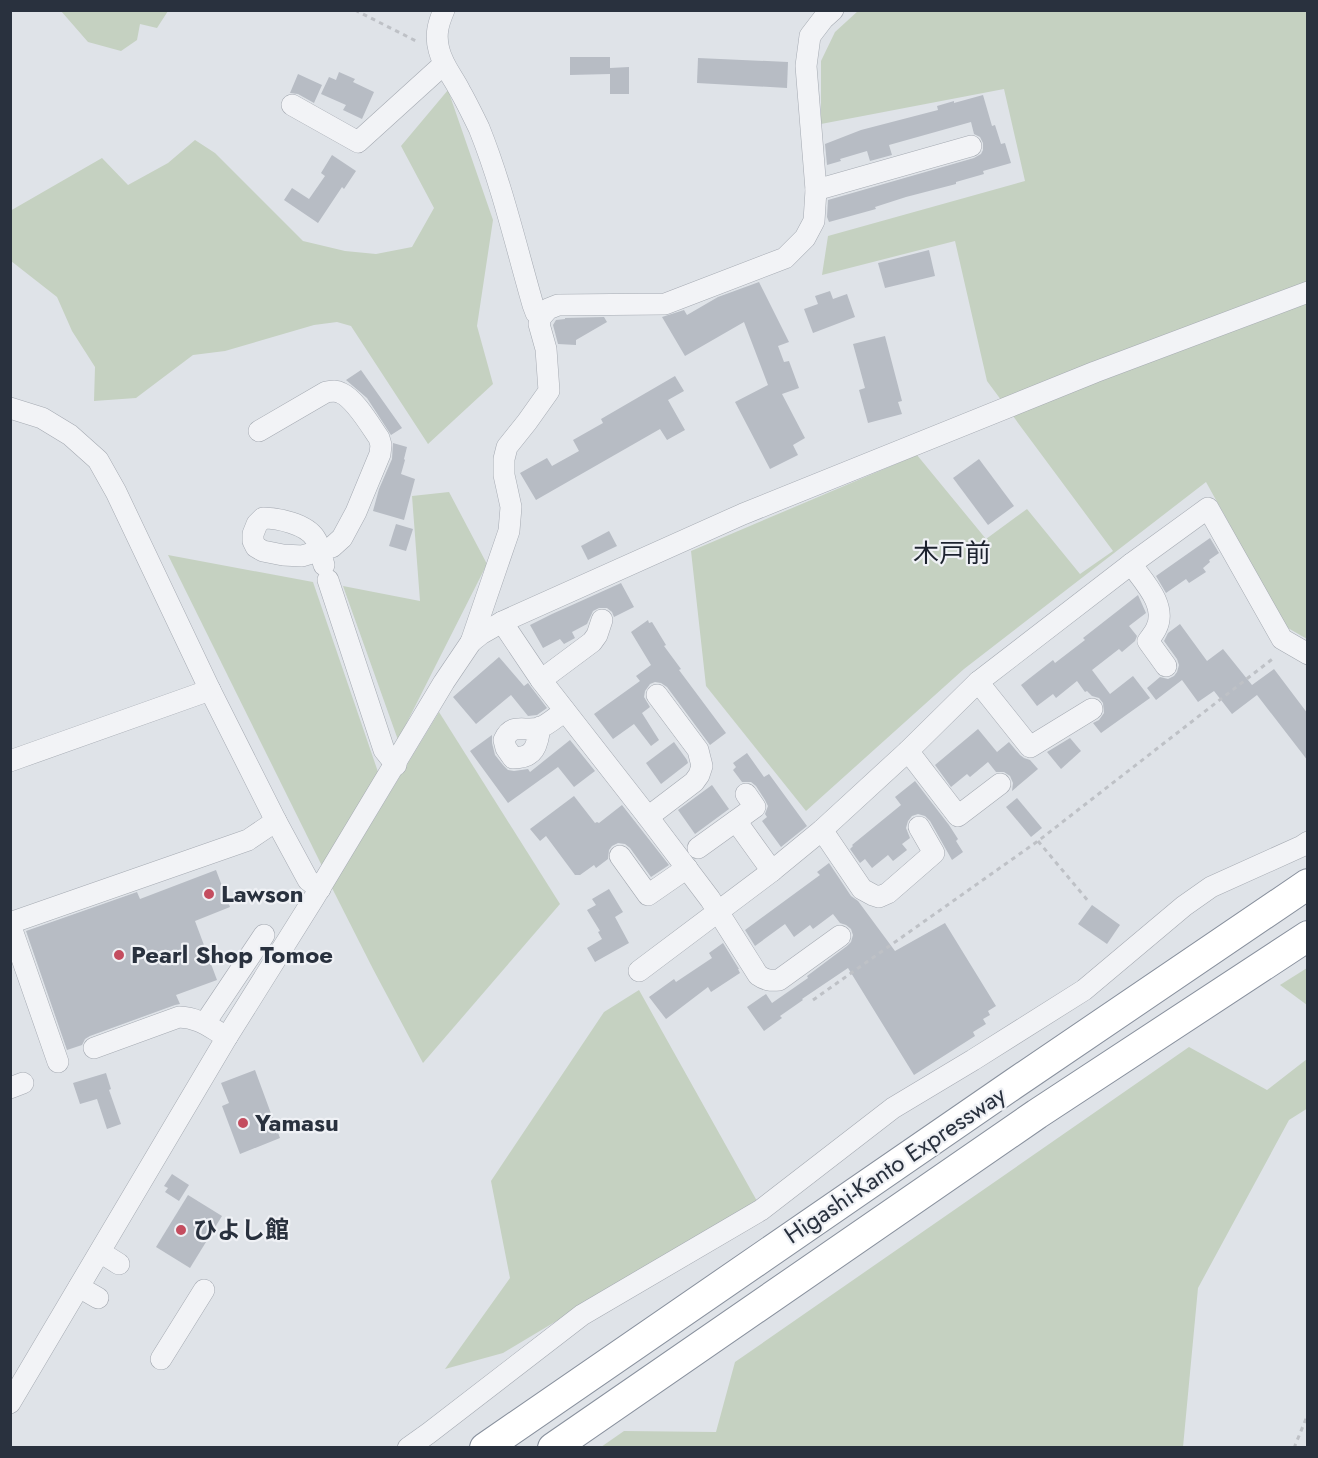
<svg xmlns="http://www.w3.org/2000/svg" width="1318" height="1458" viewBox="0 0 1318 1458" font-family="Jost,'Noto Sans JP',sans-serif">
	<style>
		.green { fill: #c5d1c1 }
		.building { fill: #b7bcc4 }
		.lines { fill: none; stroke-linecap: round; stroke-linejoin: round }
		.minor-casing { stroke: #a5aab2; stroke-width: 22 }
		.highway-casing { stroke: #88909d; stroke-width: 32 }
		.path { stroke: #bec1c6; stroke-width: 3; stroke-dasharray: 4.5 4.5; stroke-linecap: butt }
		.minor { stroke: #f2f3f6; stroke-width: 21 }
		.highway { stroke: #fff; stroke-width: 30 }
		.poi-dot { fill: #c44d5f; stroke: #eff1f5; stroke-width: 2 }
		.labels { text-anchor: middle; stroke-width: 4.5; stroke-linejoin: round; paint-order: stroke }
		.poi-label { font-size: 24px; font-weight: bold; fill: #29313e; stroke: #eff1f5; text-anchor: start }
		.street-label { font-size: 24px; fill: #29313e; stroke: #eff1f5 }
		.neighbourhood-label { font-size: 26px; fill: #1c222e; stroke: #eff1f5 }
	</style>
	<rect width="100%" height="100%" fill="#dfe3e8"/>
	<!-- green -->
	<g class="green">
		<path d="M95,11l3,1 4,-2 66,1 -11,17 -17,-4 -3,16 -16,11 -33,-9 -27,-31z"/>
		<path d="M858,11h449v628l-33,-19 -43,-93 -25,-45 -242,187 -158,142 -100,-125 -15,-135 226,-96 69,84 41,-30 53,65 33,-23 -126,-170 -32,-140 -133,34 6,-39 197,-55 -21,-92 -183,35v-63l14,-29z"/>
		<path d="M448,90l45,130 -16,106 16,58 -65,60 -77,-118 -14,-4 -23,3 -89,26 -32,4 -57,43 -42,3 1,-34 -23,-36 -15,-34 -46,-36 -1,-50 92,-53 26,27 40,-22 27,-23 20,13 88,88 42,10 31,3 36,-7 22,-39 -33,-62z"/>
		<path d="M449,492l38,72 -89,176 -55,-154 77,15 -8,-105z"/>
		<path d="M168,555l145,27 65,190 -56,94z"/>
		<path d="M439,712l121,192 -137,159 -50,-94 -41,-81z"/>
		<path d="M1307,968v37l-27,-20z"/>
		<path d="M639,990l118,211 -254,152 -58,16 65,-91 -19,-97 113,-169z"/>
		<path d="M1189,1047l78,43 40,-31 1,49 -19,12 -91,168 -15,159h-582l23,-16 92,1 19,-70z"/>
	</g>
	<!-- building -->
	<g class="building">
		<path d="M570,57h40v11l19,-1v27h-19v-20l-40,1z"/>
		<path d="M698,58l90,4 -1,26 -90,-5z"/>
		<path d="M339,72l16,7 -2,3 21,10 -12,27 -19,-9 3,-5 -25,-11 8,-17 7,3z"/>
		<path d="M298,74l24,11 -8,18 -16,-9 -8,-1z"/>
		<path d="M983,95l9,31 3,-1 6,19 4,-1 6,20 -28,8 1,3 -28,8v2l-50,13 -31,10 1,2 -47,13 -2,-5 1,-17 146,-42 7,-4 2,-4v-7l-3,-6 -6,-3 -3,-12 -82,23 3,10 -22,6 -3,-10 -27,8 1,2 -14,4 -2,-21 36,-14 77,-20 -1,-4 17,-5v2z"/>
		<path d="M332,155l24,16 -12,18 -2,-2 -24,36 -34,-23 8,-12 17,11 16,-23 -4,-3z"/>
		<path d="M929,250l6,26 -50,12 -7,-25z"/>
		<path d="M759,282l30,60 -11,4 6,16 5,-1 10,27 -17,6 23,44 -12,7 5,10 -28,14 -35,-67 33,-17 -24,-63 -59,34 -23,-39 22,-7 3,5 31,-18z"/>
		<path d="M830,291l3,8 14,-5 8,23 -42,16 -9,-24 14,-5 -3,-8z"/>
		<path d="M604,317l3,5 -31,18v5l-18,-1 -5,-19 3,-5 9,-1v-1z"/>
		<path d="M885,336l17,65 -4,1 4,12 -34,9 -9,-33 6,-2 -12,-44z"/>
		<path d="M361,370l41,58 -11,7 -24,-37 -21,-18z"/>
		<path d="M675,376l9,15 -16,9 17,30 -18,10 -7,-11 -124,71 -16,-27 27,-15 5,8 27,-15 -6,-11 30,-17 -2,-4z"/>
		<path d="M393,443l14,4 -3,12 1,1 -4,14 14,5 -11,41 -31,-9 6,-22 13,-30z"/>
		<path d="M979,459l35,47 -26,19 -35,-47z"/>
		<path d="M396,524l17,5 -7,22 -17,-5z"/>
		<path d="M609,531l8,15 -29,14 -7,-14z"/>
		<path d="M1210,538l9,15 -10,7 1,2 -7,6 3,4 -17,11 -3,-4 -20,14 -10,-17z"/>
		<path d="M621,583l13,24 -20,10 -2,-5 -5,-4h-8l-6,3 -6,13 -15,8 3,6 -11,6 -4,-5 -17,9 -13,-23 22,-11z"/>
		<path d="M1138,595l8,18 -17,13 8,10 -2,5 -13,11 -3,-3 -27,21 18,24 23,-18 17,22 -49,35 -8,-10 6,-3 5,-7 -1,-10 -4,-5 -7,-2 -5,-5 -2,1 -8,-11 -21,17 -3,-4 -16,12 -16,-21 32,-25 2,3 30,-23 -2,-2z"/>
		<path d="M648,620l1,3 3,-1 14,23 -2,1 17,23 -2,1 47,63 -16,12 -43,-58 -6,-4 -6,-1 -5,2 -5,7 -1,6 6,10 -8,6 17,27 -8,6 -17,-22 -21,15 -19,-25 46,-33 -4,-5 15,-11 -20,-33z"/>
		<path d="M1180,624l27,37 16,-12 29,36 22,-16 34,45v47l-51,-66 -25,19 -18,-23 -16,11 -16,-22 -26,20 -9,-12 13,-11 8,2 6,-3 3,-4 2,-7 -2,-6 -13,-18 4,-8z"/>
		<path d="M499,657l25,29 4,-3 19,25 -10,7 -9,1 -17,-21 -35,29 -23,-27z"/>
		<path d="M978,729l19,23 12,-10 11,13 4,3 6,2 8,9 -26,22 1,-8 -3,-7 -6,-4h-8l-8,-10 -18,15 -3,-3 -16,13 -16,-22z"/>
		<path d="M492,735v8l3,12 8,10 5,5 6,1 14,-2 2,3 40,-32 25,31 -21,16 -16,-20 -50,36 -38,-52z"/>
		<path d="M1070,738l11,13 -20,18 -14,-17z"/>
		<path d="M674,742l13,18 1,3 -27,21 -15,-21z"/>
		<path d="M747,753l17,24 5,-3 38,52 -26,21 -19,-26 5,-4 -2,-3 3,-8 -3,-6 -9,-14 -5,-4h-9l-9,-12 3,-3 -3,-4z"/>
		<path d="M915,781l34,44 9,14 -2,2 7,11 -11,8 -22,-39 -5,-5 -7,-2 -6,2 -4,5 -2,7 4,10 -8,6 5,6 -14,11 -5,-6 -16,13 -7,-9 -5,4 -10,-14 3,-3 -1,-1 49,-40 -6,-8z"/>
		<path d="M712,785l17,24 -34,25 -17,-24z"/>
		<path d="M574,796l21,27 2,-1 2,1 23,-18 47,60 -18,12 -21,-29 -5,-4 -7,-1 -6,3 -3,4 -1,9 -12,9 -2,-3 -14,10h-5l-29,-39 -6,5 -10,-12z"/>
		<path d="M1017,798l25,30 -11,9 -25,-30z"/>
		<path d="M829,863l22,33 7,5 37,50 50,-28 51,83 -8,5 2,4 -7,4 3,5 -13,8 2,4 -61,39 -66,-107 -46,31 1,1 -23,16 2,2 -18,13 -17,-24 19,-13 6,9 36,-25 -1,-2 40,-30 4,-4 2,-7 -2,-6 -5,-4 -6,-2 -7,-9 -20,15 -3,-4 -16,12 -9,-13 -30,22 -10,-16 75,-55 -3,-3z"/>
		<path d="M216,870l14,37 -35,14 22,59 -41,15 4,9 -5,1 -85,31 -5,3 -3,6 -15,5 -41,-119 111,-39 3,7z"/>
		<path d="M609,889l14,23 -8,5 14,26 -34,19 -8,-14 15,-9 -4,-7 2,-1 -13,-21 9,-5 -4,-6z"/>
		<path d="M1092,905l28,20 -13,19 -29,-20z"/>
		<path d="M723,943l16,26h-1l2,4 -29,19 -3,-5 -42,32 -17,-22 25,-18 2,3 36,-24 -3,-5z"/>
		<path d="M255,1070l25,68 -40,16 -18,-48 7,-3 -8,-20z"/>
		<path d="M106,1073l5,16 -2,1 12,34 -14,5 -10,-30 -17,5 -7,-21z"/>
		<path d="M172,1174l17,11 -10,16 -14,-9 3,-4 -4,-2z"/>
		<path d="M188,1195l34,21 -32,52 -34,-21z"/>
	</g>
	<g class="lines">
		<defs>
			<g id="minor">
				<path d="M444,10c-6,14 -9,25 -5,40 4,16 14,27 21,41 7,12 13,25 19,37 23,57 37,118 54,177l3,8 5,4"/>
				<path d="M292,105l66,37 86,-78"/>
				<path d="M816,190l155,-44"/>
				<path d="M10,408l32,10 28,17 28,25 18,32 94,198 66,131 32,59 12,9"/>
				<path d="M259,431l67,-39c6,-1 10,-2 15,1 14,6 29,32 38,45l2,7 -1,9 -24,58 -14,26 -10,9 -30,9 -19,-1 -20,-4 -7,-4 -3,-6v-7l4,-10 6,-6c15,0 43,6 52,20 5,7 6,18 9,27"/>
				<path d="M1131,564c13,18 37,42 25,65 -2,4 -5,8 -8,12l18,25"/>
				<path d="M328,580l56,170 12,15"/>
				<path d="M502,622l39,58 107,137 62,82 48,76c7,5 12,6 21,5l61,-44"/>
				<path d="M471,642l38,-111 2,-24 -7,-32v-16l3,-12 20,-25 22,-31 -3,-42 -7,-25 2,-7 7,-8 10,-4 107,-1 120,-46 20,-20 9,-17 2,-31 -10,-124 4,-30 13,-17 10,-9"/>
				<path d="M541,680l51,-38 5,-7 5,-15"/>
				<path d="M978,682l52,65 62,-38"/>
				<path d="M540,727c-3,19 -5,31 -27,31l-7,-10 -2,-8c8,-18 20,-8 35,-12 9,-3 18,-12 26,-17"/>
				<path d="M908,751l50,65 42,-32"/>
				<path d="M10,761l200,-71"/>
				<path d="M648,817l46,-35 5,-7 3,-9 -4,-16 -41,-55"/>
				<path d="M736,821l36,50"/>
				<path d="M822,830l40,59 11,6 6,2 9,-4 46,-40 -15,-26"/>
				<path d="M698,848l57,-41 -9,-13"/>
				<path d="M620,856l28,39 39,-27"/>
				<path d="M10,923l238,-83 28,-19"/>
				<path d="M10,924l48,138"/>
				<path d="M639,971l133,-100 50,-41 86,-79 70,-69 153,-118 77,-56 74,131 26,15"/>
				<path d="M205,1023l59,-88"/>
				<path d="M94,1048l85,-31c21,1 30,10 48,20"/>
				<path d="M10,1088l13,-5"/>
				<path d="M100,1252l19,12"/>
				<path d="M79,1287l19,11"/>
				<path d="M161,1359l43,-69"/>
				<path d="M10,1403l217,-366 87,-139 130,-216 27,-40 10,-8 21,-12 241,-108 352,-142 213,-80"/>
				<path d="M408,1448l21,-15 153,-118 179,-105 132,-102 80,-48 111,-70 100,-84 27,-19 91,-41 6,-4"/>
			</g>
			<g id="highway">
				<path d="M485,1448l527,-363 296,-201"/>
				<path d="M553,1448l484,-334 271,-178"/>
			</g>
		</defs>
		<!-- minor casing -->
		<use href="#minor" class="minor-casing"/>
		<!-- highway casing -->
		<use href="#highway" class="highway-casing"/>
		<!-- path -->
		<g class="path">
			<path d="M355,10l63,32"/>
			<path d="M1038,841l51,61"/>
			<path d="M813,1000l225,-159 237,-184"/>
			<path d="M1294,1448l14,-34"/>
		</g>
		<!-- minor -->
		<use href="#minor" class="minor"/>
		<!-- highway -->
		<use href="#highway" class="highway"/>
	</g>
	<!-- markers -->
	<g class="poi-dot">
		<circle cx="209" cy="894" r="6"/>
		<circle cx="119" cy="955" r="6"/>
		<circle cx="243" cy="1123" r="6"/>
		<circle cx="181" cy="1230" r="6"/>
	</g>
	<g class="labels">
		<!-- poi labels -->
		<g class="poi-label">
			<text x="221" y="902">Lawson</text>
			<text x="131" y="963">Pearl Shop Tomoe</text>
			<text x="255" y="1131">Yamasu</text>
			<text x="193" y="1238">ひよし館</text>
		</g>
		<!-- street labels -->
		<g class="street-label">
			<text transform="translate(895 1165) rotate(-34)" y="8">Higashi-Kanto Expressway</text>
		</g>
		<!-- neighbourhood labels -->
		<g class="neighbourhood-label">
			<text x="952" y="562">木戸前</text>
		</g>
	</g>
	<!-- border -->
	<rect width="1318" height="1458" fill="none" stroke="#29313e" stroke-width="24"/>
</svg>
